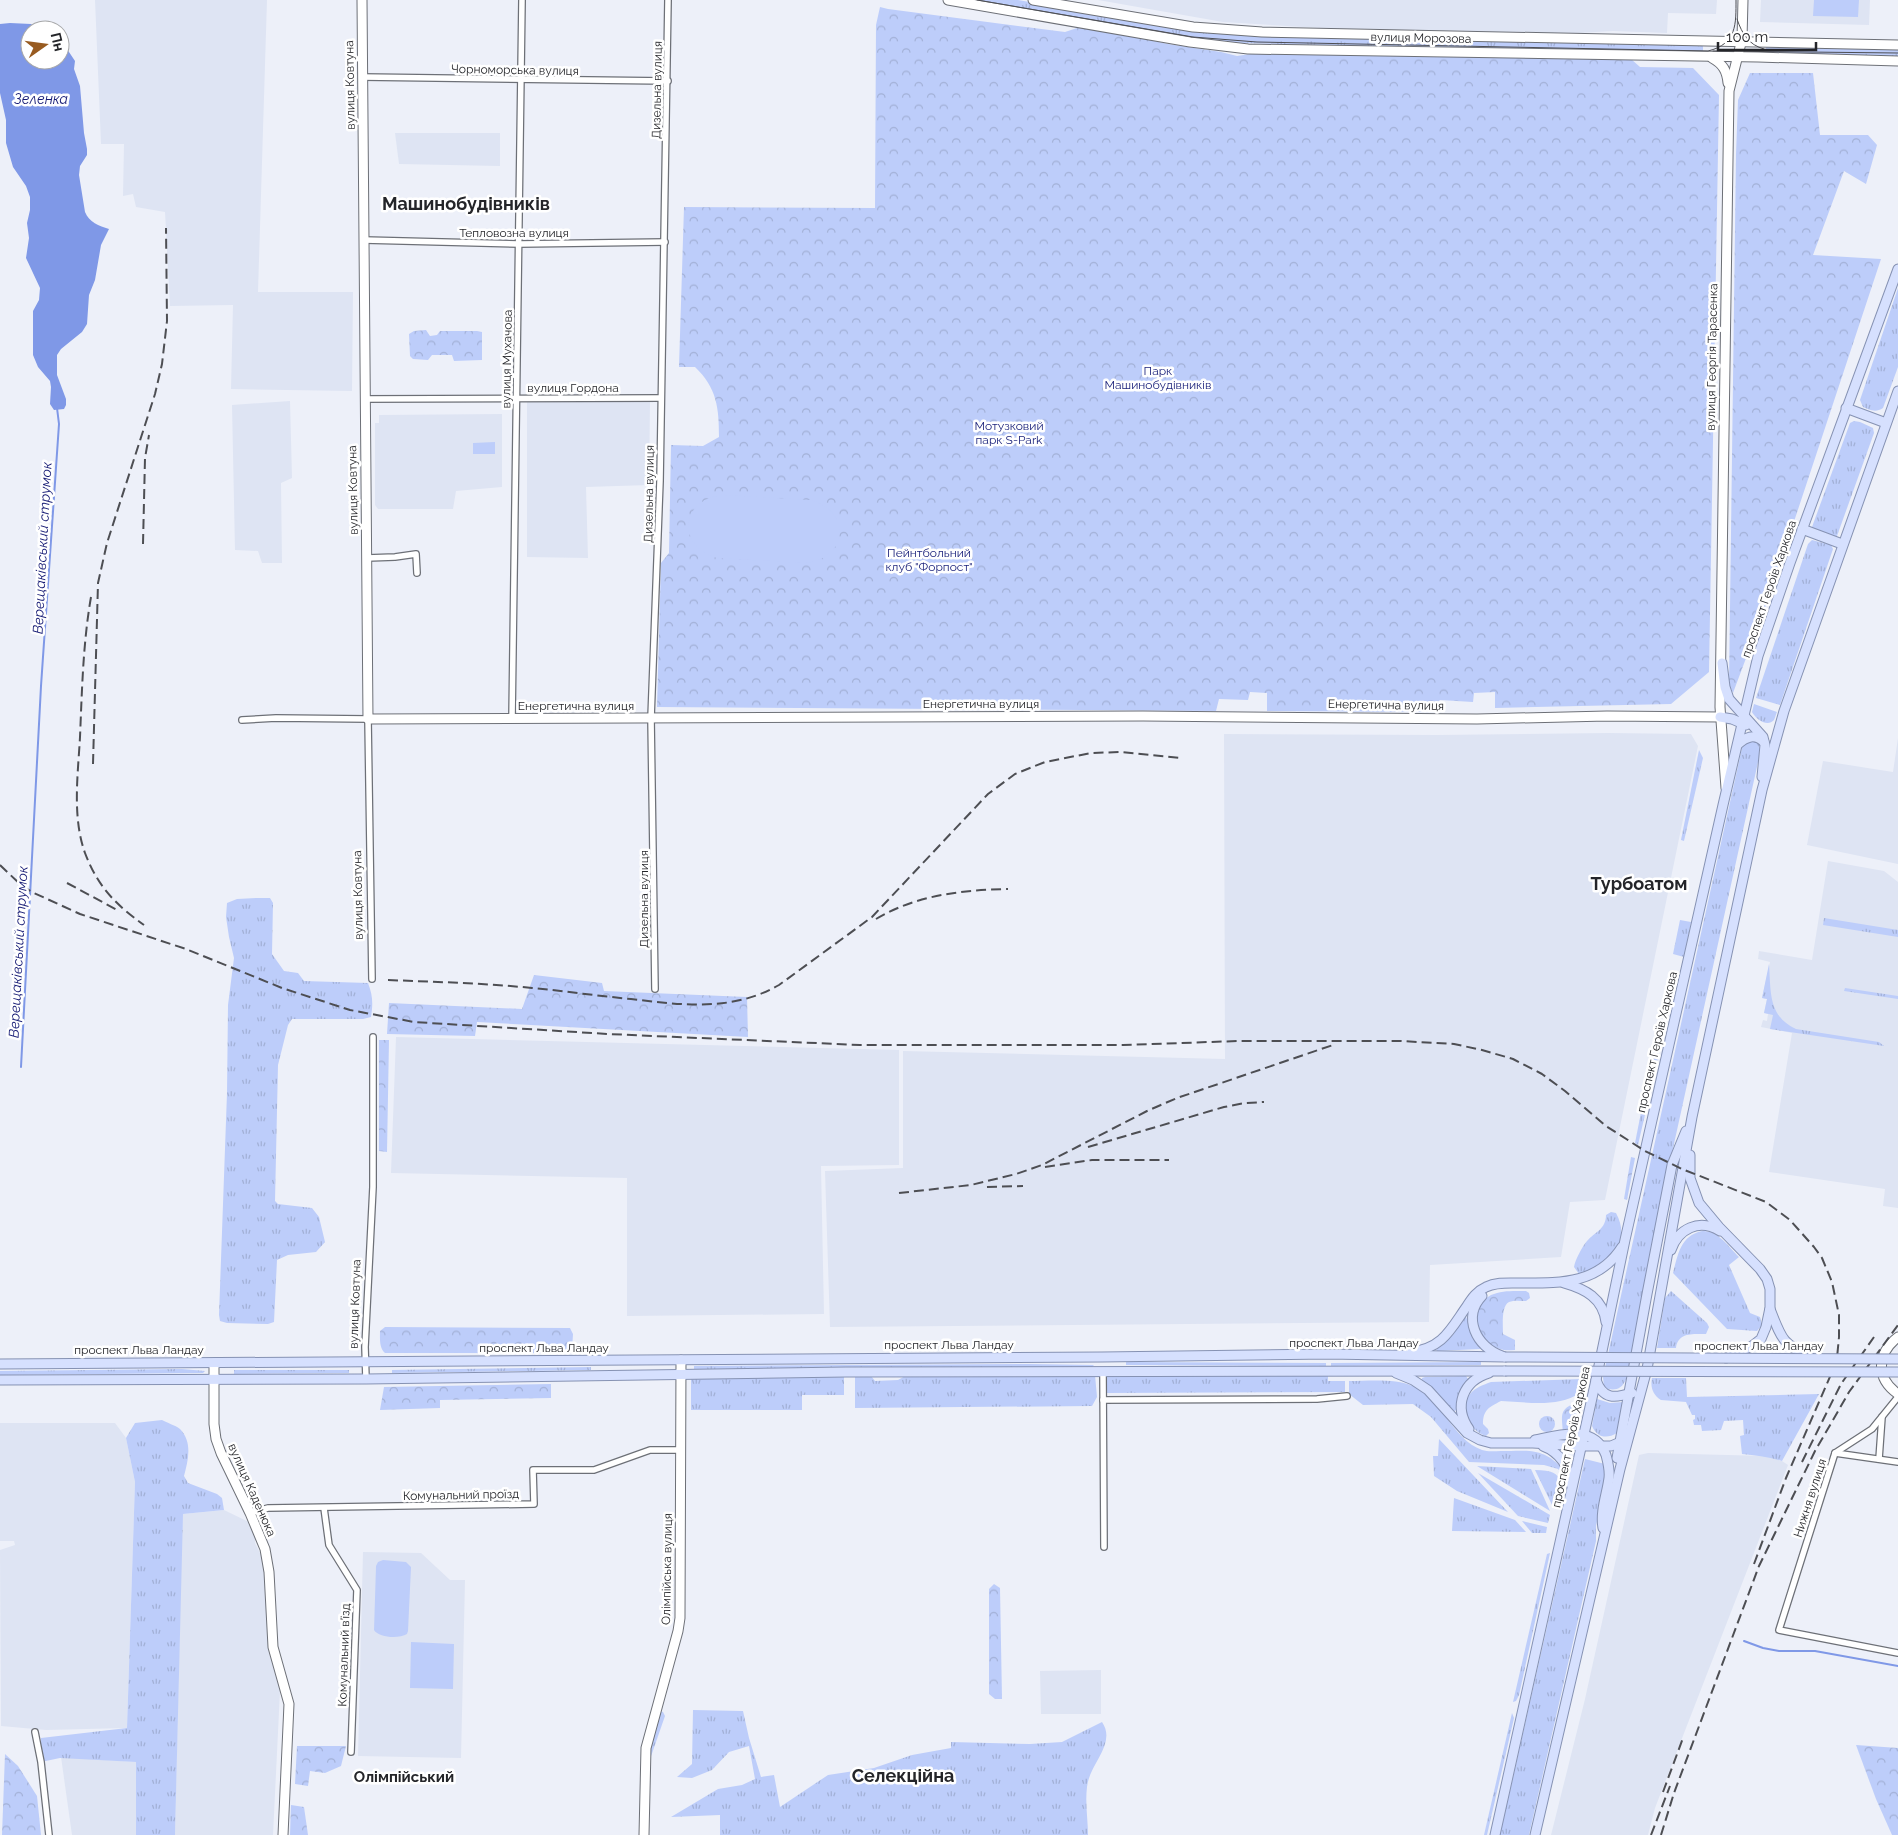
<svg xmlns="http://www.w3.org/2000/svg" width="1898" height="1835" viewBox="0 0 1898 1835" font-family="Raleway,sans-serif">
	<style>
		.built { fill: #dee4f3 }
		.grass { fill: url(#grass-tufts) }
		.forest { fill: url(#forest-crowns) }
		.pitch { fill: #bdcdfa }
		.water { fill: #7f98e7 }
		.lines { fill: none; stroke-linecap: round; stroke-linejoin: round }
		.stream { stroke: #7f98e7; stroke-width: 2 }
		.street-casing { stroke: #6d7077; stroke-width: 8 }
		.secondary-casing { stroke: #6d7077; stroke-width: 11 }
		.primary-casing { stroke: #8692b3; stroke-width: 11 }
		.street { stroke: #fff; stroke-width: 5.5 }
		.secondary { stroke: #fff; stroke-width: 9 }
		.primary { stroke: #d6e0fe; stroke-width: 9 }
		.tram { stroke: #4d4e53; stroke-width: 1 }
		.rail { stroke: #4d4e53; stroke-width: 2; stroke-dasharray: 10 5; stroke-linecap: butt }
		.primary-bridge-casing { stroke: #8692b3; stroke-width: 11; stroke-linecap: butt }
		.primary-bridge { stroke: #d6e0fe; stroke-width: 9 }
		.labels { text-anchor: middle; stroke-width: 5; stroke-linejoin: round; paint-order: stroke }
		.street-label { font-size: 12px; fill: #242529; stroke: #fff }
		.park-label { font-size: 12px; fill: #161d78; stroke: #fff }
		.water-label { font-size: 14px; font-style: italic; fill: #131873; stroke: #fff }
		.quarter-label { font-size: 15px; font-weight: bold; fill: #242529; stroke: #fff }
		.district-label { font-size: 18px; font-weight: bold; fill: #242529; stroke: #fff }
	</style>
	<defs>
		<pattern id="grass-tufts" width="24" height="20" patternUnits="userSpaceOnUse" patternTransform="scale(1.25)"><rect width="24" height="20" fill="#bdcdfa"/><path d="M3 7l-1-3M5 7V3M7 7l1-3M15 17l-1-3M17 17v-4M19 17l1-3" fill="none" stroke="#a2b0d6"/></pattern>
		<pattern id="forest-crowns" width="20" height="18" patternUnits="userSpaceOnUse" patternTransform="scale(1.25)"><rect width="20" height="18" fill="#bdcdfa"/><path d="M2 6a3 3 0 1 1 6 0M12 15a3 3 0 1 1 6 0" fill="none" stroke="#a2b0d6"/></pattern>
	</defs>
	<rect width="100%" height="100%" fill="#edf0f9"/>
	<!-- built -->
	<g class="built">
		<path d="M95,0h172l-9,292h95l-1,99 -121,-2 2,-84 -63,1 -5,-94 -29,-5 -3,-13 -10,2 1,-52h-23z"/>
		<path d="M1098,0h619l-1,14 -48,-1 -1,20 -54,-2 -69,4 -158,-3 -163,-10z"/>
		<path d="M1761,0h109l-1,25 -109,-3z"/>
		<path d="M395,133h105v33l-101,-2z"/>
		<path d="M290,401l2,77 -11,5 1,80h-20l-4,-12 -23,-1 -3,-145z"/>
		<path d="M527,402h123l-1,83 -63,2 2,71 -61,-1z"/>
		<path d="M502,414v73l-46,4 -3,18h-75l-3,-4v-82h4v-8z"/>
		<path d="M1608,733l83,1 7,12 -93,454 -35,2 -9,55 -131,8 -1,57 -599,5 -5,-156 78,-3v-117l322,8 -1,-325 213,1z"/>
		<path d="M1898,738v126l-91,-19 16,-84 70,11z"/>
		<path d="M1828,861l56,10 14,11v326l-15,-2 2,-17 -116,-17 23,-139 -31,-6 2,-7 4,1 1,-7 -4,-1 3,-14 -5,-1 8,-36 -12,-3 1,-8 53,9z"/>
		<path d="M396,1037l503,13v115l-78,1 3,148 -197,2v-138l-236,-5z"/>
		<path d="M0,1423h115l11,15 9,44 -8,246 -81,2 -45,-4 -1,-176 15,-5 -1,-4h-14z"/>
		<path d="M1648,1453l119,3 15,5 6,4 -133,343 -7,27h-97l34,-136 54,-244z"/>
		<path d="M224,1510l31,15v18l13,26 -1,59 13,63 -7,144h-98l7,-313 1,-8z"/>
		<path d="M363,1552l58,1 29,27h15l-4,178 -103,-2z"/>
		<path d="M1101,1670v44h-60l-1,-43z"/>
		<path d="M61,1757l75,5v73h-64z"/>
	</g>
	<!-- grass -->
	<g class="grass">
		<path d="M961,0h57l172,30 513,14v10l-461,-11 -54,-5z"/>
		<path d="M1766,46l132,2v9l-132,-2z"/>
		<path d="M1898,288v79l-15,41c-7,5 -14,2 -20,-1l-3,-7z"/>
		<path d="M1854,421l6,1 13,6 1,5 -37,103 -5,1 -19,-8 -1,-2 38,-104z"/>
		<path d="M1812,540l19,5 2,4 -53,156 -24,-7 52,-154z"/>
		<path d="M1754,704l23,8c-1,2 -2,6 -3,8 -7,8 -19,-2 -22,-8z"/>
		<path d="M1747,739l12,2 1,12 -90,409 -44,217c-4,11 -12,12 -22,9l-1,-11 139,-629z"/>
		<path d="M1699,750l4,8 -19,83 -3,-1z"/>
		<path d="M256,898h14l3,5 -1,51 12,17 14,2 6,8 64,2c5,13 5,21 3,34l-8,2h-71l-4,6 -10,40 -3,136 3,3 34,4 7,9 6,25 -9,10 -28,3 -11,5 -3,62 -6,2 -41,-1 -7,-2 -1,-6 8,-222 1,-88 6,-47 -5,-21 -3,-20 1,-14 10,-4z"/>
		<path d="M1824,918l74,12v7l-75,-12z"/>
		<path d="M1680,920l11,2 -7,35 -11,-3z"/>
		<path d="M1769,964c2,28 -1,52 27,65l83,13 5,4 -114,-17 3,-14 -9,-2 3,-14 -5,-1z"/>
		<path d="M1845,988l53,8v3l-54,-8z"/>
		<path d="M1656,1036h2v22l-20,87 -3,-2z"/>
		<path d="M1611,1212l5,1c17,31 -10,52 -37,61l-5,-7c1,-7 8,-20 13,-26 8,-9 19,-12 19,-26z"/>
		<path d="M1702,1231c16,-1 26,15 37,26l-10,8 21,48 10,4 2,8 -5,6 -30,-2 -54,-56c5,-18 7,-37 29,-42z"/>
		<path d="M1671,1291l36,32 2,4 -3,7c-13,0 -28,-2 -30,14h-19l8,-50z"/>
		<path d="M1466,1316l5,17 10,13 -1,3 -43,2 -1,-3 17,-13 11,-18z"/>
		<path d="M1126,1362l200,1v3l-200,-1z"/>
		<path d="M1481,1362v3l-150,1v-3z"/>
		<path d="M1029,1364l65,1 -2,2 -398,2v-3z"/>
		<path d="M591,1367v3l-199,3v-3z"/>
		<path d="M182,1369l23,2 -2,2 -203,2v-4z"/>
		<path d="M234,1370h115v3l-115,1z"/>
		<path d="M1106,1374l222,2v5h17v11l-239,1z"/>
		<path d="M907,1375h188l2,22 -5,9 -237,2v-32h16l4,5 23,-1z"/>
		<path d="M844,1376v19h-42v15h-111v-32z"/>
		<path d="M1466,1376l2,3 -9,14 -2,16 -2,2 -4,-1 -29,-29v-3l3,-1z"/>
		<path d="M1652,1378h34l1,19 132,-3 -37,67c-13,-4 -27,-6 -40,-7l-2,-18 4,-1 -1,-15 -19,1 -3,9 -19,1 -1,-6h-7l-1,-5 2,-1v-4h-3l-6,-13 -25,-2c-8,-5 -11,-13 -9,-22z"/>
		<path d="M1582,1379l-2,14c-23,15 -52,9 -79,8 -12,6 -18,9 -18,23l5,5 1,4 -3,3c-17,-5 -28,-27 -16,-42 6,-7 13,-9 21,-12z"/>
		<path d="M1349,1381c19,0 46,-3 64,5 30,14 39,53 69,64 6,2 13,1 19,1 28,0 42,-4 63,19l-1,4 -5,-5 -14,-4 -75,-3 -38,-45 -18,-13 -50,1 -14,-11z"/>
		<path d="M1597,1399l13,4 13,-1 -6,31c-10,6 -20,5 -25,-7z"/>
		<circle cx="1547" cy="1424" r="8"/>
		<path d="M162,1420c5,3 13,5 18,9 13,13 8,32 4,47l4,7 29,11 5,4 2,12 -41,4 -8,321h-39v-73l-76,-4 -19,4v-24l86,-10 8,-246 -9,-44 9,-15z"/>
		<path d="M1439,1439l69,73 -51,-21 -23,-15 -1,-20h5z"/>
		<path d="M1585,1459l20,5 1,3 -3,27 -7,32v15l-67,294h-29z"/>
		<path d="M1477,1466l54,3 19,42z"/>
		<path d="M1535,1470c34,0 25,15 19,39z"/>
		<path d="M1478,1473l72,42 -2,8 -30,-7z"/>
		<path d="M1454,1498l61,22 11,12 -74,-1z"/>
		<path d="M1522,1521l25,6 -1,6h-14z"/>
		<path d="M1550,1553l-31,142 -3,6 -3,1 34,-148z"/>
		<path d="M693,1710l50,1 6,27 12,39 13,-2 6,32 48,-32 46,-7 38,-13 39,-7v-6l79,2 32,-2 40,-20c15,22 -13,42 -15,65 -2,16 1,33 1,48h-368v-20l-49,2 47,-28 24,-4 13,-6 -6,-33 -20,6 -17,18 -20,8 -15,-1 15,-13z"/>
		<path d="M660,1711l3,1 2,4 -16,46 1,-17z"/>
		<path d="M1512,1713l2,5 -27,117h-3z"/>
	</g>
	<!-- forest -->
	<g class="forest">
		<path d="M880,7l8,2 177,23 12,-4 31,3 60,13 53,8 16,4 20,-3 374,6 9,8 53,1 26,27 -10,577 -38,32 -176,4v-16l-21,1 -1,9 -33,-2 -14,12 -159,-1v-18l-17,-1 -2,8 -29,-1 -3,12 -559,-4 4,-144 8,-10 2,-108 32,1 16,-9c0,-29 -2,-49 -24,-70h-16l5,-160 191,1 1,-183z"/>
		<path d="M1750,73h63l7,62h48l9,10 -11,39 -22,-13 -31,84 68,4 -111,335 -37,99 -4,-9 7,-530 2,-54z"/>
		<path d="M426,330l4,6 7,-1 3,-4h37l5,1v28l-28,1 -2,-6h-20l-4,5 -15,-1 -3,-3 -1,-22 5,-3z"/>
		<path d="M534,975l68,8 2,8 143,6 1,40 -271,-15 -2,14 -88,-2 2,-31 133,6z"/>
		<path d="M379,1040h10l-2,112 -8,-1z"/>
		<path d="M1631,1157l4,1 -8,42 -3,-1z"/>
		<path d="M1526,1291l3,2 1,5 -4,3c-5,0 -12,-1 -17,1 -8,4 -6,24 -6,32l12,6v10c-5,0 -10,1 -15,-1 -24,-8 -34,-41 -9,-54 11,-5 24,-4 35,-4z"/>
		<path d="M385,1327l185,1 3,6 -1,16 -3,3h-184c-6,-5 -5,-14 -5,-22z"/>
		<path d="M551,1384v14l-111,2v8l-60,2 4,-23z"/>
		<path d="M1578,1402l-7,30 -8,1c-1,-18 -5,-24 15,-31z"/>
		<path d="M994,1584l6,4 2,111h-7l-6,-5v-105z"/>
		<path d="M1856,1745l42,3v87h-6l-16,-36z"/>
		<path d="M297,1746h49l-5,20 -16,7 -15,-2 -2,15 -13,-2z"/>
		<path d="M5,1754l13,12 19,30 4,39h-39z"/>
		<path d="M291,1805l13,2 4,28h-18z"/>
	</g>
	<!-- pitch -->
	<g class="pitch">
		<path d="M1814,0h45l-1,17 -45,-1z"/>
		<path d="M495,442v12h-22v-11z"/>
		<path d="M723,495l88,5c41,12 37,59 -6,63l-88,-5c-41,-12 -37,-59 6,-63z"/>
		<path d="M383,1560l23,2 5,5 -3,64 -1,3c-8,5 -28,4 -33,-4l2,-64 2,-4z"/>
		<path d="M411,1642l43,2 -1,45 -43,-1z"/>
	</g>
	<!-- water -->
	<path class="water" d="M10,23l21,1 8,6h-9v30h30v-18l5,4 10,15 -1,8 6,17 4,47 3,16v6l-7,11 -1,9 6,37c4,10 14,14 24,17l-8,16 -6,35 -6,15 -2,29 -5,8 -21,17 -4,6v20l9,24v6l-2,4 -10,1 -4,-6 1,-17 -1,-6 -12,-14 -5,-12v-44l6,-11 1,-12 -14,-30 3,-20 -2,-15 3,-13v-13l-4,-11 -13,-19 -7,-24v-23l-6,-27v-69z"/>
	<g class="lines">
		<!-- stream -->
		<g class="stream">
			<path d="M21,1067l20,-381 18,-262 -2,-16"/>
			<path d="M1744,1641l19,7 16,3h36l83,15"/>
		</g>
		<defs>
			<g id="street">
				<path d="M362,77l306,4"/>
				<path d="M364,240l155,4 146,-2"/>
				<path d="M364,399l297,-1"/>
				<path d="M367,558l28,-1 21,-3 1,19"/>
				<path d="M512,719l10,-719"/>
				<path d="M242,720l34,-2 92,1 4,260"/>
				<path d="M655,989l-4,-271 9,-237 8,-481"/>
				<path d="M1103,1372l1,175"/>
				<path d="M366,1379l-1,-32 8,-160v-150"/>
				<path d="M1898,1397l-26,32 -37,24 -56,177 119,23"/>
				<path d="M1103,1400l214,-1 30,-3"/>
				<path d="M1835,1453l63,9"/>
				<path d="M1879,1459l3,-42"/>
				<path d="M324,1508l5,37 28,45 -6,162"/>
				<path d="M250,1513l18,-5 266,-4 -1,-34h61l56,-20h31"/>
				<path d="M35,1732l6,30 8,73"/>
			</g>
			<g id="secondary">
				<path d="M362,0l6,719 775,-3 334,3 130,-3 113,1"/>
				<path d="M948,0l242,42 58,7 510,8 140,4"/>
				<path d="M1033,0l160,27 69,5 636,13"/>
				<path d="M1712,58c11,6 15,13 16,25"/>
				<path d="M1726,788l-6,-81 9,-616 13,-52 1,-39"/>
				<path d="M1898,1337c-21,16 -23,41 0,57"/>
				<path d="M214,1363v61l2,15 5,14 29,60 15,36 4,23 4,75 16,57 -6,131"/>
				<path d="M644,1835l2,-87 32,-117 2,-13 1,-258"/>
			</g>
			<g id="primary">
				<path d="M1846,408l40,15"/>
				<path d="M1802,529l40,15"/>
				<path d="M1722,663l3,24 4,12 34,38 2,8 -3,32"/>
				<path d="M1720,717l12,2 14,6"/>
				<path d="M1738,744c8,-7 17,-11 26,-2"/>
				<path d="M1690,1155v23l9,25 20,24 41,42 7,10 3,10v19l-4,19 -5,12 -9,7 -26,12"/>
				<path d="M1671,1250c7,-21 28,-32 49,-19"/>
				<path d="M1564,1283c21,6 39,15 42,39"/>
				<path d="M1482,1296c-20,21 -6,51 20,60"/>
				<path d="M1770,1309c12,31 12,34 41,49"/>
				<path d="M1411,1352c32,-4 39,-22 56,-46 5,-8 10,-15 19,-19 10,-5 22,-4 33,-4 40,0 79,2 103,-36"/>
				<path d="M0,1364l1102,-7 226,-3 177,3"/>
				<path d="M1396,1373l17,7 15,10 39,43 13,7 11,3h42l48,3h30l12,-5"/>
				<path d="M0,1380l366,-1 480,-7 659,-1"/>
				<path d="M1596,1380c7,20 19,18 36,13"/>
				<path d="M1469,1429c-16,-23 -6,-48 20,-56"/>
				<path d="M1535,1440c25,-5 59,-16 71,15 2,8 4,15 3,23 -2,16 -9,33 -6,50"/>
				<path d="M1543,1446c16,6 27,21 28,38"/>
				<path d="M1617,1458l30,-164 25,-129 14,-34"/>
				<path d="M1495,1835l101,-455 29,-140 98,-435 35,-149 32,-93 108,-294"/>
				<path d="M1535,1835l85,-366 27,-100 45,-252 70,-327 22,-79 114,-320"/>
			</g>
		</defs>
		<!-- street casing -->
		<use href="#street" class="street-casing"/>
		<!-- secondary casing -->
		<use href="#secondary" class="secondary-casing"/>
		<!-- primary casing -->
		<use href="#primary" class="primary-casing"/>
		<!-- street -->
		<use href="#street" class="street"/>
		<!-- secondary -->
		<use href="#secondary" class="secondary"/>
		<!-- primary -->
		<use href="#primary" class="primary"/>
		<!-- tram -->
		<g class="tram">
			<path d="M977,0l216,37 64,5 451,9c29,-7 28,-27 28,-51"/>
			<path d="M1737,19c5,15 12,26 27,30"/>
			<path d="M1713,51l185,2"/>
		</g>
		<!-- rail -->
		<g class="rail">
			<path d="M143,544l2,-86 4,-23"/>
			<path d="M91,597c-8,46 -9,93 -11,140 -2,37 -8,80 5,116 13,34 30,51 59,72"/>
			<path d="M93,764l5,-181 9,-40 48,-149 7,-30 5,-43 -1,-93"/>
			<path d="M0,865l22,21 12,7 46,21 106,35 96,39 68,22 64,12 194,12 252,11h263l116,-4h162l53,3 28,6 31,9 29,15 23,17 41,35 39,25 37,18 84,33 24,18 24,27 8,11 10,24 7,33v22l-2,21"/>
			<path d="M67,883l52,28"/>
			<path d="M876,919c40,-24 86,-29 132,-30"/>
			<path d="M388,980c48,2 96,3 144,8 33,3 66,8 99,11 51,6 101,13 148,-14l93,-68 116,-123 27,-20 30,-12 46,-9 31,-1 59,6"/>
			<path d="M1088,1147l136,-40 21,-4 19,-1"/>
			<path d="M1045,1167l47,-7h77"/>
			<path d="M987,1187l36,-1"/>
			<path d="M899,1193l72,-8 45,-11 26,-9 105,-54 30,-13 156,-53"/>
			<path d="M1802,1462l39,-78 33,-47"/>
			<path d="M1754,1564l32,-86 46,-106"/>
			<path d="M1663,1792l20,-54"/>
			<path d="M1651,1835l19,-49"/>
			<path d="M1661,1835l13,-42 85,-227 56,-115 18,-31 16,-28 49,-67"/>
		</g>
		<defs>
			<g id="primary-bridge">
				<path d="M1505,1357l393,2"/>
				<path d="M1505,1371l393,1"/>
			</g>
		</defs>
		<!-- primary-bridge casing -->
		<use href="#primary-bridge" class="primary-bridge-casing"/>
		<!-- primary-bridge -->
		<use href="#primary-bridge" class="primary-bridge"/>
	</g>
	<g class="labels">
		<!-- street labels -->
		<g class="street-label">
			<text transform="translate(1421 38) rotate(1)" y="4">вулиця Морозова</text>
			<text transform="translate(515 70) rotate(1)" y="4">Чорноморська вулиця</text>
			<text transform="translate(350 85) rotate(-91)" y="4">вулиця Ковтуна</text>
			<text transform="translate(657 90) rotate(-89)" y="4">Дизельна вулиця</text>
			<text x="514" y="237">Тепловозна вулиця</text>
			<text transform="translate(1712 357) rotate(-89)" y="4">вулиця Георгія Тарасенка</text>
			<text transform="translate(507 359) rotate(-89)" y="4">вулиця Мухачова</text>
			<text x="573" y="392">вулиця Гордона</text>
			<text transform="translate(353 490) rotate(-91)" y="4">вулиця Ковтуна</text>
			<text transform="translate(649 494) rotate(-89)" y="4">Дизельна вулиця</text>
			<text transform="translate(1769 589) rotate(-71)" y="4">проспект Героїв Харкова</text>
			<text x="981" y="708">Енергетична вулиця</text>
			<text transform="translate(1386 705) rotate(1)" y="4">Енергетична вулиця</text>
			<text x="576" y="710">Енергетична вулиця</text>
			<text transform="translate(358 895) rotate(-91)" y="4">вулиця Ковтуна</text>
			<text transform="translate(644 899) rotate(-90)" y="4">Дизельна вулиця</text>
			<text transform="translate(1657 1042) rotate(-77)" y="4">проспект Героїв Харкова</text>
			<text transform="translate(355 1304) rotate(-88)" y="4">вулиця Ковтуна</text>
			<text x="1354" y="1347">проспект Льва Ландау</text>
			<text x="949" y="1349">проспект Льва Ландау</text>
			<text x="1759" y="1350">проспект Льва Ландау</text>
			<text x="544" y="1352">проспект Льва Ландау</text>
			<text x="139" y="1354">проспект Льва Ландау</text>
			<text transform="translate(1571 1437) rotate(-78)" y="4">проспект Героїв Харкова</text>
			<text transform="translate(252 1490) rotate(66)" y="4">вулиця Каденюка</text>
			<text transform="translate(461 1495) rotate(-1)" y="4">Комунальний проїзд</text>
			<text transform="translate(1810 1498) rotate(-72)" y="4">Нижня вулиця</text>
			<text transform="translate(667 1569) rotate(-89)" y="4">Олімпійська вулиця</text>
			<text transform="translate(344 1655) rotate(-88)" y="4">Комунальний в’їзд</text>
		</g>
		<!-- park labels -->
		<g class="park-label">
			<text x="1158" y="375">Парк<tspan x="1158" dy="14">Машинобудівників</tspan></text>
			<text x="1009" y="430">Мотузковий<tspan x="1009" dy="14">парк S-Park</tspan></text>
			<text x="929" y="557">Пейнтбольний<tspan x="929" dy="14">клуб "Форпост"</tspan></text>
		</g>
		<!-- water labels -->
		<g class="water-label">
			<text x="41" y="104">Зеленка</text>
			<text transform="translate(42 548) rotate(-87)" y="5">Верещаківський струмок</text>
			<text transform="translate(18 952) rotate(-87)" y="5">Верещаківський струмок</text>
		</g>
		<!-- quarter labels -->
		<g class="quarter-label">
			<text x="404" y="1782">Олімпійський</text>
		</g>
		<!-- district labels -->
		<g class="district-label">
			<text x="466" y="210">Машинобудівників</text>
			<text x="1639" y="890">Турбоатом</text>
			<text x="903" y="1782">Селекційна</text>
		</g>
	</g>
	<!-- north arrow -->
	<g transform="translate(45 45) rotate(76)"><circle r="24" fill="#ffffff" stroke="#a7a8a9"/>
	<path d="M0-4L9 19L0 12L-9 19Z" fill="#985b20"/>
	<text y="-8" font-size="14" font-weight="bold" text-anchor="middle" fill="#242529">Пн</text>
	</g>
	<!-- scale -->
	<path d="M1718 42v8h98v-8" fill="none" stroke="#242529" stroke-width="2.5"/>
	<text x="1726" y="42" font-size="15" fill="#242529" stroke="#ffffff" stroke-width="4" paint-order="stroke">100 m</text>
</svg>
